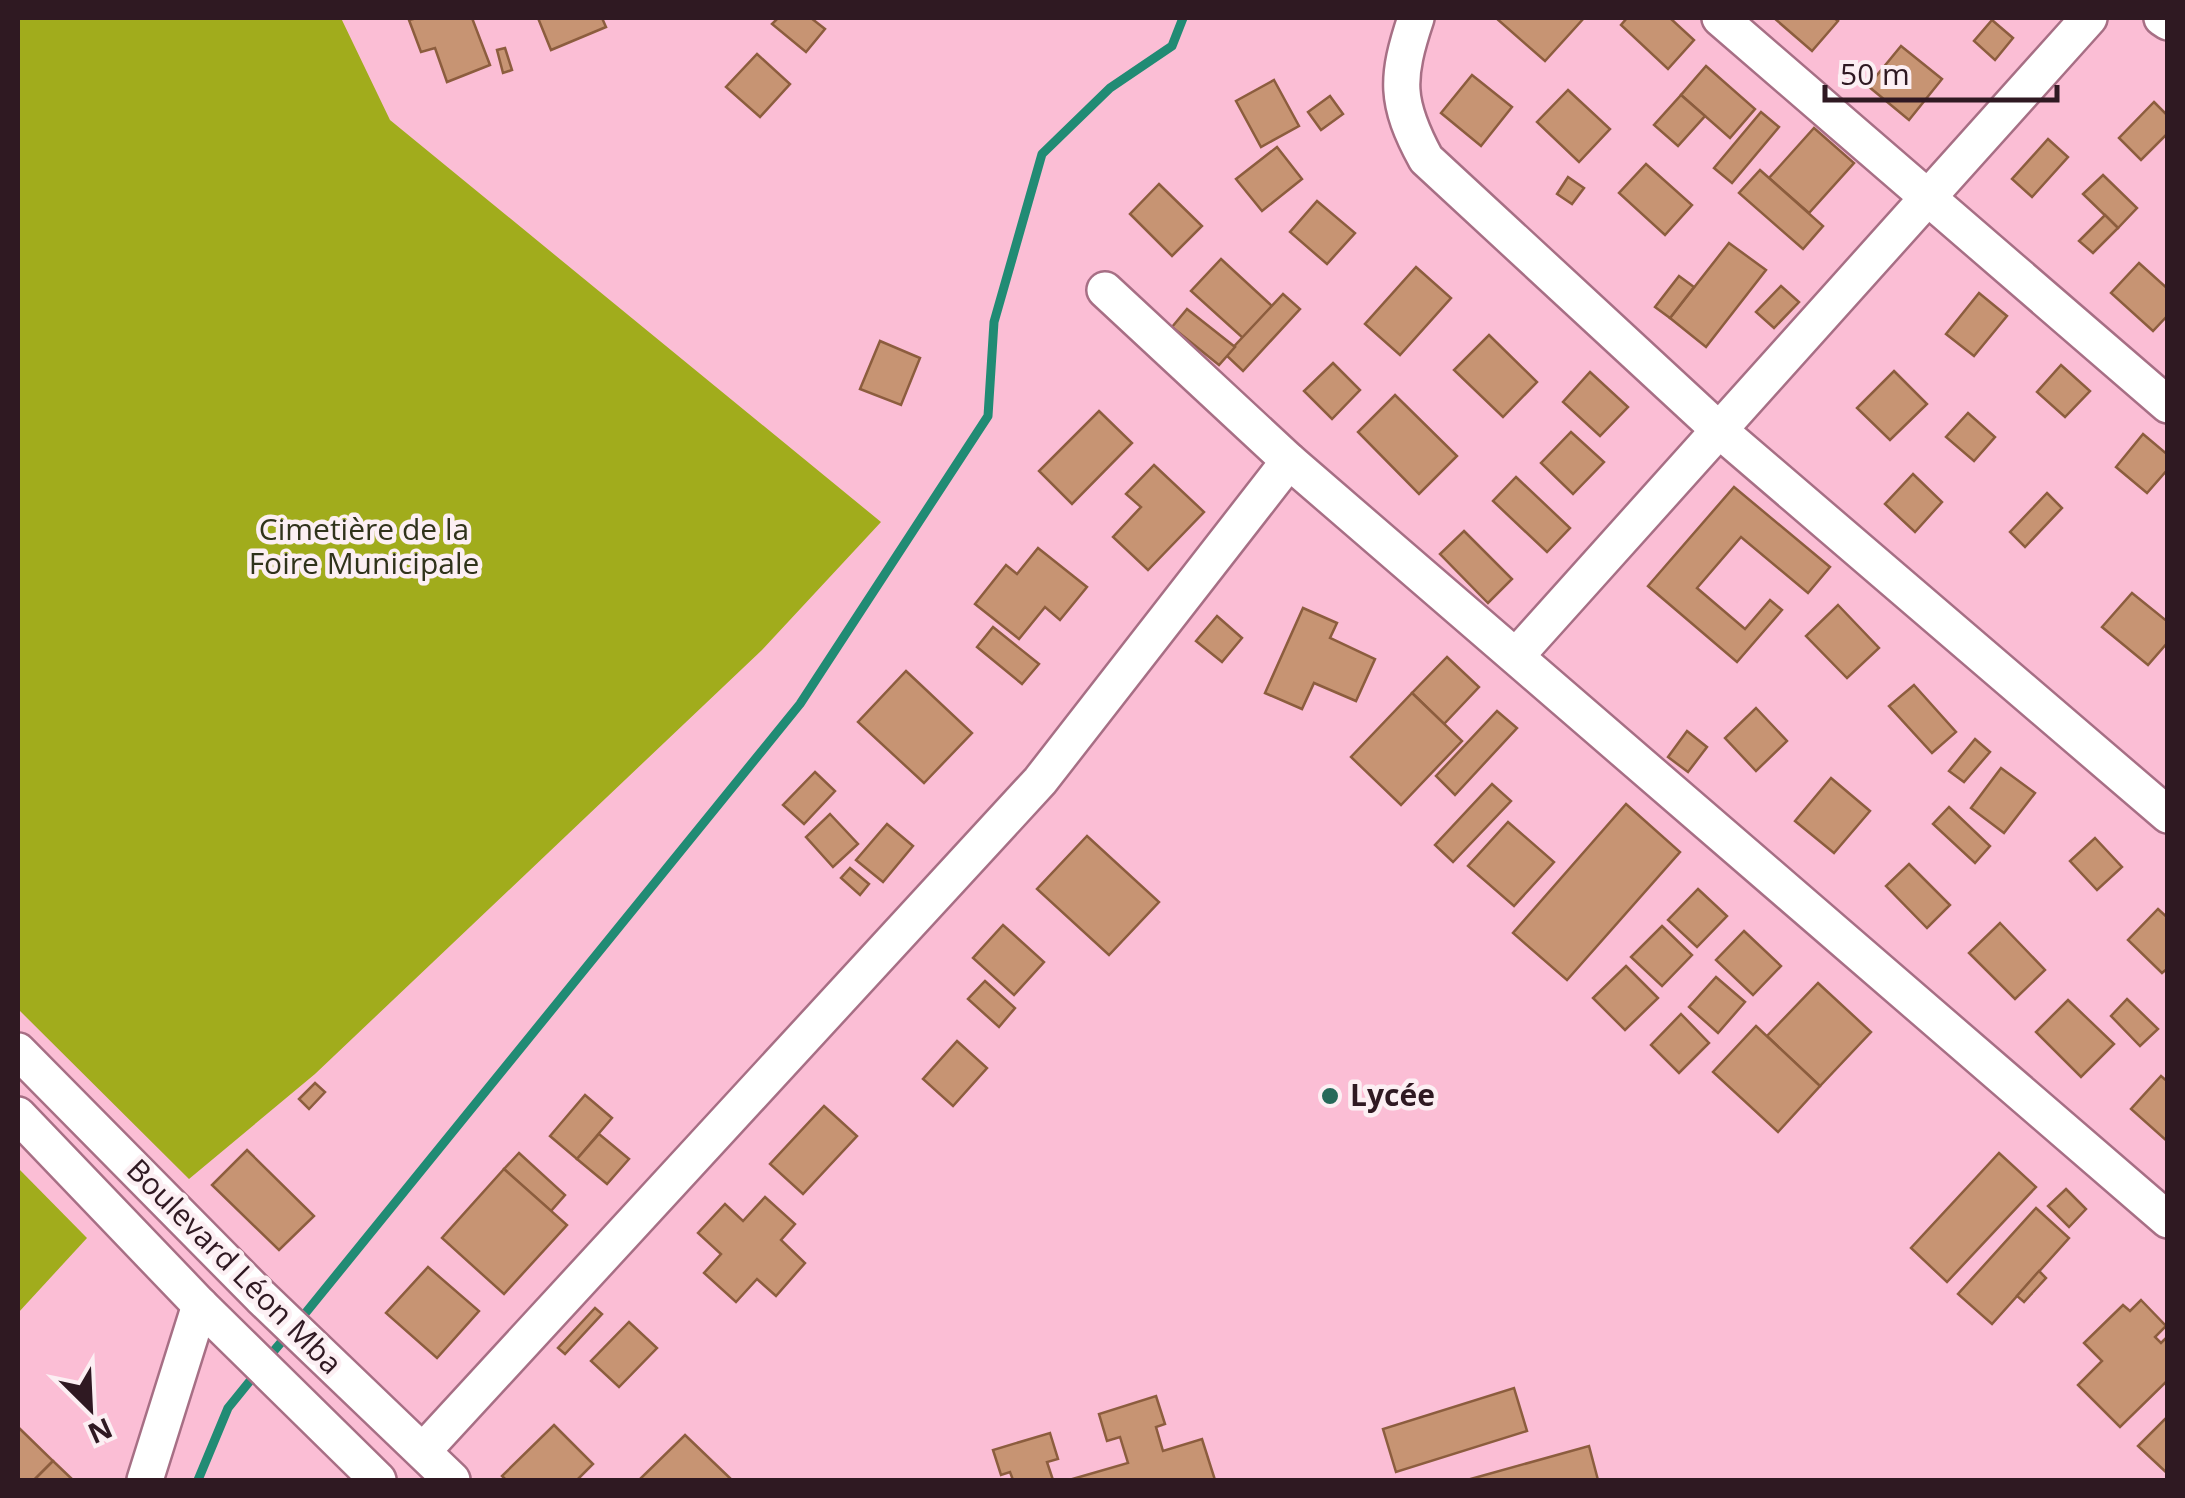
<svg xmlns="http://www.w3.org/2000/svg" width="2185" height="1498" viewBox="0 0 2185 1498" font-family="'Open Sans',sans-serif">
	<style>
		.green { fill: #a1ac1c }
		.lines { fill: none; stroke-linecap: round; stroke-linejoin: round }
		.stream { stroke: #218b74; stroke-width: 9 }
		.building { fill: #c79473; stroke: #8c5d3e; stroke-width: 2.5 }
		.minor-casing { stroke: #a76f85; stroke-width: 40 }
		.minor { stroke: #fff; stroke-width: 35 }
		.poi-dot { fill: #266959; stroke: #fceff3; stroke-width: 4 }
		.labels { text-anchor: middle; stroke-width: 9; stroke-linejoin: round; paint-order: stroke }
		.park-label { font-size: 30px; fill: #30331b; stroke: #fceff3 }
		.poi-label { font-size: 30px; font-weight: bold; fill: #2f1922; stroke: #fceff3; text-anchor: start }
		.street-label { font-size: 30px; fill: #2f1922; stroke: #fceff3 }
	</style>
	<rect width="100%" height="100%" fill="#fbbed5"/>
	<!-- green -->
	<g class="green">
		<path d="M18,18h323l49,102 491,402 -119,128 -447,424 -126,105 -171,-170z"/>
		<path d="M18,1168l69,70 -69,75z"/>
	</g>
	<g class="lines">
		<!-- stream -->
		<g class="stream">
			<path d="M299,1321l501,-617 188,-288 6,-94 48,-168 68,-66 62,-42 11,-28"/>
			<path d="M267,1359l22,-26"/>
			<path d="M198,1480l30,-72 30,-37"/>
		</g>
	</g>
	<!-- building -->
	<g class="building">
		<path d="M417,18h55l18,47 -43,17 -12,-34 -14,4 -12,-32z"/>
		<path d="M538,18h64l4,9 -55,23z"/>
		<path d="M778,18h33l14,11 -19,23 -34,-28z"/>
		<path d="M1496,18h88l-39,43z"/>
		<path d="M1627,18h43l24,22 -26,29 -47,-44z"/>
		<path d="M1774,18h60l4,3 -26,30z"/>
		<path d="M1992,20l21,18 -18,22 -21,-19z"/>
		<path d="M1901,46l41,33 -33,41 -41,-34z"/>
		<path d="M505,48l7,22 -9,3 -6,-23z"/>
		<path d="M757,54l33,30 -30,33 -34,-30z"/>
		<path d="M1706,66l49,43 -25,29 -49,-43z"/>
		<path d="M1472,75l40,32 -31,39 -40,-33z"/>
		<path d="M1274,80l25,46 -38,21 -25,-46z"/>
		<path d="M1568,90l42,39 -31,33 -42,-40z"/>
		<path d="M1681,95l24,21 -27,30 -24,-21z"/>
		<path d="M1330,96l13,18 -22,16 -13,-18z"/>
		<path d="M2154,102l14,14v17l-27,27 -22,-22z"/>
		<path d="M1761,112l18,15 -47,56 -18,-15z"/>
		<path d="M1814,128l40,35 -45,50 -40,-35z"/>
		<path d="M2048,139l20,18 -36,40 -20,-18z"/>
		<path d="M1277,147l25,32 -40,32 -26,-32z"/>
		<path d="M1646,164l46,41 -27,30 -46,-42z"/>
		<path d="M1760,170l63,56 -20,23 -64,-56z"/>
		<path d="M2103,175l34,33 -19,20 -35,-34z"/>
		<path d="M1568,177l16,11 -12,16 -15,-10z"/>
		<path d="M1159,184l43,42 -30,30 -42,-42z"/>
		<path d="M1317,201l38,32 -28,31 -37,-32z"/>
		<path d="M2105,215l13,13 -25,25 -14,-12z"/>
		<path d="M1729,243l37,27 -60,77 -36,-29z"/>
		<path d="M1221,259l51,47 -29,32 -52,-47z"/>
		<path d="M2139,263l29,26v26l-15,16 -42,-38z"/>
		<path d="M1416,267l35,31 -51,57 -35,-31z"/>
		<path d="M1679,276l15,11 -24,31 -15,-11z"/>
		<path d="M1781,286l18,16 -25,26 -18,-16z"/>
		<path d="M1979,293l28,23 -33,40 -28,-22z"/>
		<path d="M1283,294l17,15 -57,62 -17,-16z"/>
		<path d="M1187,309l48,38 -16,18 -47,-38z"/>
		<path d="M1489,335l48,47 -34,35 -49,-47z"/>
		<path d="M880,341l40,17 -19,47 -41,-16z"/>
		<path d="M1333,363l27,27 -28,29 -28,-28z"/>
		<path d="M2061,365l29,26 -25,26 -28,-25z"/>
		<path d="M1894,371l33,33 -37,36 -33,-32z"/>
		<path d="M1590,372l38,35 -28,29 -37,-34z"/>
		<path d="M1395,395l62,61 -38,38 -61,-62z"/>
		<path d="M1099,411l33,32 -60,61 -33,-33z"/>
		<path d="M1968,413l27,24 -21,24 -28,-24z"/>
		<path d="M1571,432l33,30 -31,32 -32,-31z"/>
		<path d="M2143,434l25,21v14l-21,24 -31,-26z"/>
		<path d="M1154,465l50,47 -56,58 -35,-33 28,-30 -15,-13z"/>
		<path d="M1913,474l29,28 -27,30 -30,-28z"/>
		<path d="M1516,477l54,51 -23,24 -54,-51z"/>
		<path d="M1734,487l96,80 -22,26 -67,-56 -44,51 48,41 25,-29 12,10 -45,52 -89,-76z"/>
		<path d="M2047,493l15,15 -37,39 -15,-15z"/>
		<path d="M1464,531l48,48 -24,24 -48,-49z"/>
		<path d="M1038,548l49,39 -27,33 -15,-13 -26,32 -44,-35 31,-39 11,9z"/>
		<path d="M2132,593l36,29v20l-20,23 -46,-38z"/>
		<path d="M1838,605l41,43 -32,30 -41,-42z"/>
		<path d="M1303,608l34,15 -7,15 45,21 -19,42 -42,-18 -12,26 -37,-16z"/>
		<path d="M1217,616l25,22 -20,24 -26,-21z"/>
		<path d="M993,627l46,37 -17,20 -45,-37z"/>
		<path d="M1447,657l32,30 -35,37 -32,-31z"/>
		<path d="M906,671l66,62 -48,50 -66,-61z"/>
		<path d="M1914,685l42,47 -24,21 -43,-47z"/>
		<path d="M1412,693l50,48 -61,64 -50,-48z"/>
		<path d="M1756,708l31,33 -31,30 -31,-33z"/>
		<path d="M1497,711l20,17 -62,67 -19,-19z"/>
		<path d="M1687,731l20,16 -19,25 -20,-15z"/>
		<path d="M1975,739l15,13 -26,30 -15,-11z"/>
		<path d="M2001,768l34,25 -31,40 -33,-25z"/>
		<path d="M815,772l20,19 -31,33 -21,-19z"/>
		<path d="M1831,778l39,33 -36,42 -39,-32z"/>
		<path d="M1492,784l19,17 -58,61 -18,-17z"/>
		<path d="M1626,804l54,48 -113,128 -54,-47z"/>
		<path d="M1949,807l41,39 -15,17 -42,-39z"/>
		<path d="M830,814l28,30 -25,23 -27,-30z"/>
		<path d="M1508,822l46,40 -40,44 -46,-40z"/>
		<path d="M887,824l26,22 -30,36 -27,-22z"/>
		<path d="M1087,836l72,66 -50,53 -72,-66z"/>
		<path d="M2095,838l27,29 -25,23 -27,-29z"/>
		<path d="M1909,864l41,41 -23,23 -41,-42z"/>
		<path d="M850,868l19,16 -9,11 -19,-17z"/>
		<path d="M1698,889l29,27 -30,31 -29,-27z"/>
		<path d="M2158,909l10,9v50l-6,5 -34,-33z"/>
		<path d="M2000,923l45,47 -30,29 -46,-46z"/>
		<path d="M1003,925l41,37 -30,33 -41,-37z"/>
		<path d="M1662,926l30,29 -30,31 -31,-29z"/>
		<path d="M1744,931l37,35 -28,29 -37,-35z"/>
		<path d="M1626,966l32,32 -33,32 -32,-32z"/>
		<path d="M1716,977l29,25 -27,31 -29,-26z"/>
		<path d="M985,981l30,27 -16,19 -31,-28z"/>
		<path d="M1818,983l53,49 -51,54 -53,-50z"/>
		<path d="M2127,999l31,30 -18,17 -29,-30z"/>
		<path d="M2068,1000l46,44 -33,33 -45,-45z"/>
		<path d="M1681,1014l28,29 -30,30 -28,-28z"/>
		<path d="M1756,1026l64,60 -42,46 -65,-60z"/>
		<path d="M957,1041l30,27 -34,38 -30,-27z"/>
		<path d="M2161,1076l7,6v60l-37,-33z"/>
		<path d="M315,1083l10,9 -16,17 -10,-10z"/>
		<path d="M585,1095l27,23 -35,41 -27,-23z"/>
		<path d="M824,1106l33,30 -54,58 -33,-30z"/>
		<path d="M599,1134l30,25 -22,25 -30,-25z"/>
		<path d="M247,1150l67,66 -35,34 -67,-65z"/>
		<path d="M519,1153l46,42 -14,16 -47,-42z"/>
		<path d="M1999,1153l37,34 -89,95 -36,-34z"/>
		<path d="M504,1169l63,56 -63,69 -62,-56z"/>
		<path d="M2066,1189l20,20 -17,18 -21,-21z"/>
		<path d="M765,1197l30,27 -14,16 24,23 -29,33 -19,-17 -21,23 -32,-29 17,-19 -23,-21 27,-29 18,17z"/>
		<path d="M2036,1208l33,30 -77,86 -34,-30z"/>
		<path d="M428,1267l51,44 -42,47 -51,-45z"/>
		<path d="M2039,1271l7,7 -22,24 -7,-6z"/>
		<path d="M2141,1300l25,26 -11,11 6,6 7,-7v44l-48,47 -42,-42 24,-24 -18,-18 39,-38 7,6z"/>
		<path d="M595,1308l7,6 -37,40 -7,-6z"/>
		<path d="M629,1322l28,26 -38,39 -28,-26z"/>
		<path d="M1514,1388l13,43 -131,41 -13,-43z"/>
		<path d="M1156,1396l9,28 -9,3 7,24 39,-12 13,41h-146l59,-17 -8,-26 -13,4 -8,-27z"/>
		<path d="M2168,1416v58l-30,-28z"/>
		<path d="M554,1425l39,39 -16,16h-71l-4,-4z"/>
		<path d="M18,1427l35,34 -19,19h-16z"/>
		<path d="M1050,1433l8,26 -11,3 6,18h-40l-3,-8 -9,3 -8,-25z"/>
		<path d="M685,1435l47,45h-93z"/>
		<path d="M1589,1446l9,34h-131z"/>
		<path d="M53,1461l20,19h-39z"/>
	</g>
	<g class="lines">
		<defs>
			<g id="minor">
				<path d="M1416,18c-20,60 -21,84 10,141l293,271 449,385"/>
				<path d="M1720,18l448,387"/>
				<path d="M2162,18l6,4"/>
				<path d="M1105,290l184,171 879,759"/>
				<path d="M1517,655l572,-637"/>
				<path d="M18,1051l243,246 191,183"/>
				<path d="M18,1115l182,190 178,175"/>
				<path d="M423,1451l617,-670 249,-320"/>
				<path d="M145,1480l55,-175"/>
			</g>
		</defs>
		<!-- minor casing -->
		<use href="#minor" class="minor-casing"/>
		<!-- minor -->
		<use href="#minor" class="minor"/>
	</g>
	<!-- markers -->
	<circle class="poi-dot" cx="1330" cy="1096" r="10"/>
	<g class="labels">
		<!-- park labels -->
		<g class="park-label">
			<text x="364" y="540">Cimetière de la<tspan x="364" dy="34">Foire Municipale</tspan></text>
		</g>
		<!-- poi labels -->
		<g class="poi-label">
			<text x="1350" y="1106">Lycée</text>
		</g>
		<!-- street labels -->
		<g class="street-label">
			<text transform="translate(234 1267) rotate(45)" y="10">Boulevard Léon Mba</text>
		</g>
	</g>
	<!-- border -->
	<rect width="2185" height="1498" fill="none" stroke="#2f1922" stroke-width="40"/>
	<!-- north arrow -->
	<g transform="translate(90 1408) rotate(156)" stroke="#fceff3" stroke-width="8" paint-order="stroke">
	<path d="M0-8L18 38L0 25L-18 38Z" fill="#2f1922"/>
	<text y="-15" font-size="28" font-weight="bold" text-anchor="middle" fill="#2f1922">N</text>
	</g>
	<!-- scale -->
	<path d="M1825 85v15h232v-15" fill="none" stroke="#2f1922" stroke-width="5"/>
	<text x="1840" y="85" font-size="30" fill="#2f1922" stroke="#fceff3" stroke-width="8" paint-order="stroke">50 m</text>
</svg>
